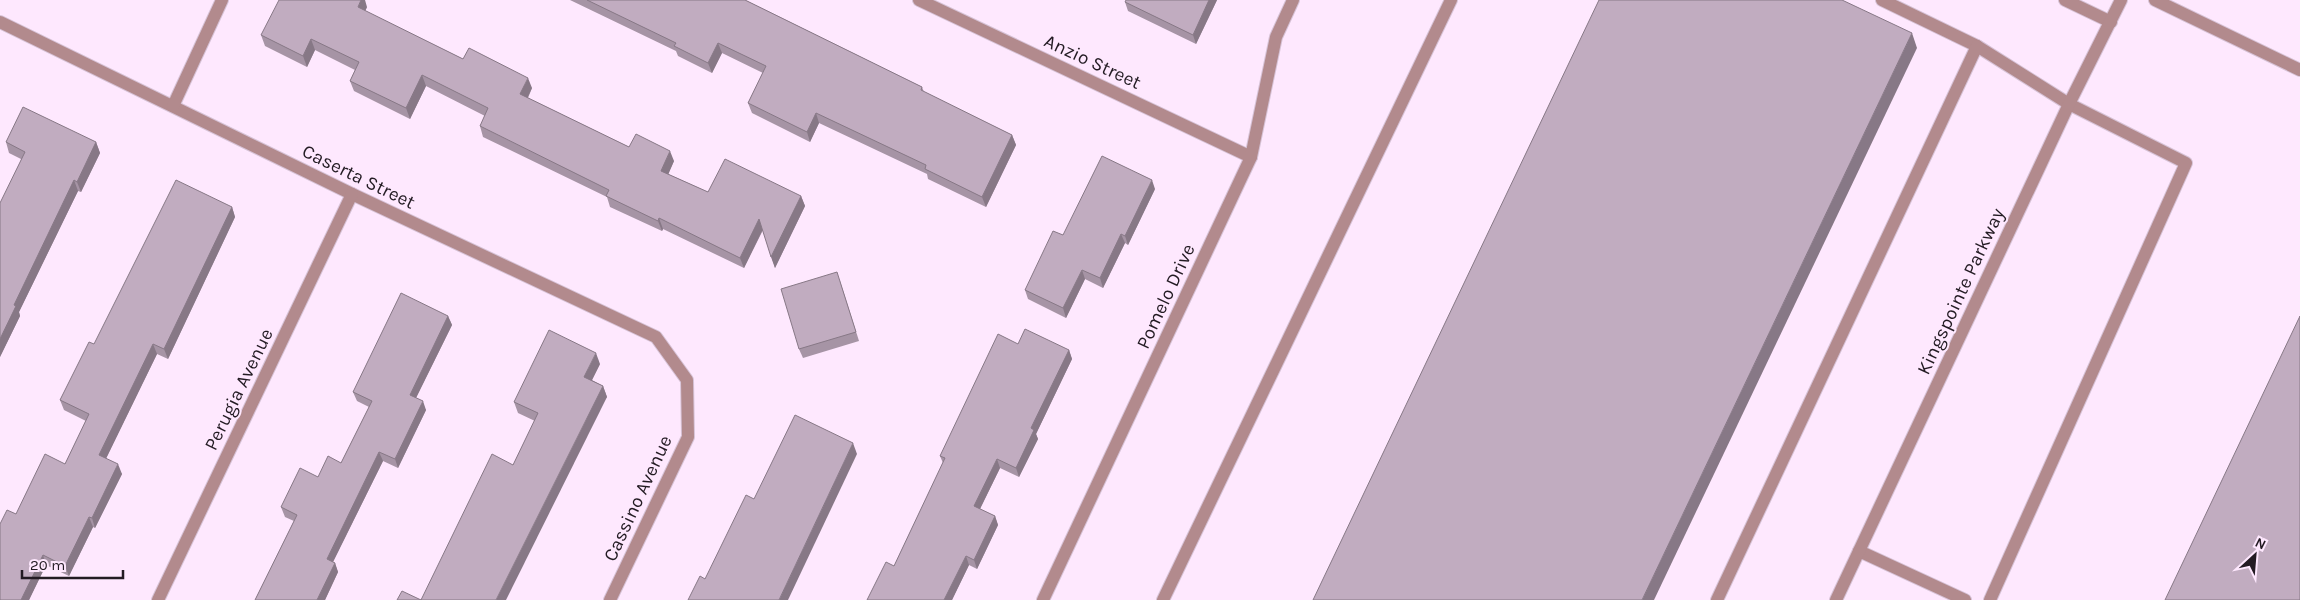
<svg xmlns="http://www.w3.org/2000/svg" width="2300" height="600" viewBox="0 0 2300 600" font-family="Karla,sans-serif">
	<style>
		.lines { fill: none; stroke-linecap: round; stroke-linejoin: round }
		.service-casing { stroke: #d7c3d7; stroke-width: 14 }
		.minor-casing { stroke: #d7c3d7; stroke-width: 14 }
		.service { stroke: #b28a8d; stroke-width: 12 }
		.minor { stroke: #b28a8d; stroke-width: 12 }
		.wall { fill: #a694a5 }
		.shaded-wall { fill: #877886 }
		.building { fill: #c1acc0; stroke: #877886 }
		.labels { text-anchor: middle; stroke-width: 4; stroke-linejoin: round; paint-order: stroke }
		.street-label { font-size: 19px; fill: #231b23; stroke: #fee8fe }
	</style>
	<rect width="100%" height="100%" fill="#fee8fe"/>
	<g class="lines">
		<defs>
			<g id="service">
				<path d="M1882,0l95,46"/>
				<path d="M2065,0l46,22"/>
				<path d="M1859,551l106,49"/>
				<path d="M1163,600l288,-600"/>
				<path d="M1717,600l260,-554 92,58 117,59 -196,437"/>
			</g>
			<g id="minor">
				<path d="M919,0l332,157"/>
				<path d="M2155,0l145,70"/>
				<path d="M0,22l352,172 304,143 31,43 1,57 -78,163"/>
				<path d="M173,106l49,-106"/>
				<path d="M158,600l194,-406"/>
				<path d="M1043,600l208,-443 25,-120 17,-37"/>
				<path d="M1836,600l233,-496 52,-104"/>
			</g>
		</defs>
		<!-- service casing -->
		<use href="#service" class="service-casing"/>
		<!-- minor casing -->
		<use href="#minor" class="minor-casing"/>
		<!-- service -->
		<use href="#service" class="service"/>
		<!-- minor -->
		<use href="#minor" class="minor"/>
	</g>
	<!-- wall -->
	<g class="wall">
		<path d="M570,0h175l177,87 2,5 88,43 4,10 -30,62 -58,-28 -1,-5 -108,-51 -9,19 -58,-29 -4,-10 15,-30 -41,-20 -10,20 -34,-17 -2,-5z"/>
		<path d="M1217,0l-21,44 -68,-33 -3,-9z"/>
		<path d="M367,7l-2,4 98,48 69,29 -4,10 101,49 45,14 -6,13 40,18 93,4 4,10 -30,62 -12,-38 -19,38 -81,-39 -1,2 -52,-24 -3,-10 -124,-60 -3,-11 5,-10 -59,-30 -16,33 -56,-28 -4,-10 5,-11 -40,-20 -8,17 -42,-21 -4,-11z"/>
		<path d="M6,142h90l4,11 -19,39 -3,-1 -59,121 1,4 -20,41 21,-198 -12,-6z"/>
		<path d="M1155,189l-27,56 -3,-2 -22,45 -18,-9 -19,39 -38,-19 -3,-9 38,-55z"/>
		<path d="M232,207l3,10 -67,142 -11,-5 -51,104 16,16 -27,54 -2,-1 -24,49 -23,-11 -17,35h-29l16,-86 49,-50 21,-43 -22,-11 -4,-10 34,-56z"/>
		<path d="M840,281l19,60 -56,17 -4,-9z"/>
		<path d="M448,316l4,9 -36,73 10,12 -28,58 -15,-7 -50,101 2,1 3,9 -13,28h-70l39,-79 -9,-4 -4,-10 37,-30 23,-14 28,-56 -12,-6 -4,-9z"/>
		<path d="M1018,344l51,6 3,9 -36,75 2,5 -19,38 -19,-9 -20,41 15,7 3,9 -21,44 -8,-4 -17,35h-85l27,-34 49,-103 -3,-7z"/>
		<path d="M600,364l-8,16 11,6 4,11 -186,203 92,-135 22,-44 -17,-8 -4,-11z"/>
	</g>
	<!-- shaded-wall -->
	<g class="shaded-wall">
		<path d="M361,0h4l2,7 -5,11 -4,-11z"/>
		<path d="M1209,0h8l-21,44 -3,-9z"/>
		<path d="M1912,33l5,15 -263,552h-12z"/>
		<path d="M311,39l4,11 -8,17 -4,-11z"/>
		<path d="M718,43l4,10 -10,20 -4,-10z"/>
		<path d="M422,75l4,11 -16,33 -4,-11z"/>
		<path d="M528,78l4,10 -8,17 -4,-11z"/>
		<path d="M816,113l3,10 -9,19 -3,-10z"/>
		<path d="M1012,135l4,10 -30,62 -4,-10z"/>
		<path d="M96,142l4,11 -19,39 -4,-10z"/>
		<path d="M670,151l4,10 -9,21 -4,-11z"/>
		<path d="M74,180l4,11 -59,121 1,4 -20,41v-18l14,-34z"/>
		<path d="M1152,180l3,9 -27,56 -3,-9z"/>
		<path d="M801,196l4,10 -30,62 -4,-11z"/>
		<path d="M232,207l3,10 -67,142 -4,-10z"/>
		<path d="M659,218l4,11 -1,2 -4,-10z"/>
		<path d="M759,219l4,10 -19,39 -4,-10z"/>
		<path d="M1121,234l4,9 -22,45 -3,-10z"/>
		<path d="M1082,270l3,9 -19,39 -3,-10z"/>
		<path d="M448,316l4,9 -39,79 -3,-9z"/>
		<path d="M153,344l4,10 -54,111 -4,-10z"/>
		<path d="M1069,350l3,9 -36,75 2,5 -19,38 -3,-9 15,-40z"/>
		<path d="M596,353l4,11 -12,24 -4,-11z"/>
		<path d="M603,386l4,11 -101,203h-10z"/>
		<path d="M423,401l3,9 -28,58 -3,-9z"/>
		<path d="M853,443l4,11 -69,146h-9z"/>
		<path d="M379,452l4,9 -53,107 -3,-9z"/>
		<path d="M997,459l3,9 -23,47 -3,-9z"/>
		<path d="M118,464l4,10 -27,54 -3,-10z"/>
		<path d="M995,516l3,9 -21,44 -3,-9z"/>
		<path d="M89,517l4,10 -24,49 -4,-10z"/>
		<path d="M43,555l3,10 -17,35h-8z"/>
		<path d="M966,556l3,9 -17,35h-8z"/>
		<path d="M335,563l3,9 -13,28h-8z"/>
	</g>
	<!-- building -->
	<g class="building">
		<path d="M279,0h82l-3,7 105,52 6,-11 59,30 -8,16 109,53 7,-13 34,17 -9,20 47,21 17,-33 76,37 -30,61 -12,-38 -19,39 -81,-40 -1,3 -52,-25 3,-6 -129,-64 8,-18 -66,-33 -16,33 -56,-27 9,-19 -48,-23 -8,17 -42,-21z"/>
		<path d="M587,0h158l177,87 -1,3 91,45 -30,62 -57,-28 1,-4 -110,-52 -9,19 -59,-29 18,-37 -48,-23 -10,20 -34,-17 2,-3z"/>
		<path d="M1126,0h83l-16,35 -68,-33z"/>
		<path d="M1599,0h243l70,33 -270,567h-329z"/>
		<path d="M23,107l73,35 -19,40 -3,-2 -60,125 2,1 -16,33v-136l25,-51 -19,-10z"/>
		<path d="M1102,156l50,24 -27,56 -4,-2 -21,44 -18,-8 -19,38 -38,-18 28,-59 10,4z"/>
		<path d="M176,180l56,27 -68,142 -11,-5 -54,111 19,9 -26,54 -3,-1 -24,49 -22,-11 -22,45h-21v-76l7,-14 9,4 29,-60 20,10 24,-50 -29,-14 29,-58 5,2z"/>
		<path d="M837,272l19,60 -57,17 -18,-60z"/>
		<path d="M401,293l47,23 -38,79 13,6 -28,58 -16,-7 -52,107 8,4 -18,37h-62l42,-85 -16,-8 19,-39 18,9 10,-21 13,7 31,-62 -19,-9z"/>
		<path d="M2300,316v284h-135z"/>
		<path d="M1025,329l44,21 -38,78 3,2 -18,38 -19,-9 -23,47 21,10 -21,44 -8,-4 -22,44h-77l19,-38 8,4 51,-108 -5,-2 58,-122 20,10z"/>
		<path d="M549,330l47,23 -12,24 19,9 -107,214h-99l5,-9 19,9 71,-146 21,11 25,-52 -24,-11z"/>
		<path d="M795,415l58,28 -74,157h-91l12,-24 5,3 41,-84 8,4z"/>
	</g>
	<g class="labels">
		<!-- street labels -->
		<g class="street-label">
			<text transform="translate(1093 61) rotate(25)" y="7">Anzio Street</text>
			<text transform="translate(359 176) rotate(26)" y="7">Caserta Street</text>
			<text transform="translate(1960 291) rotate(-65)" y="7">Kingspointe Parkway</text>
			<text transform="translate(1165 296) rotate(-65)" y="7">Pomelo Drive</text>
			<text transform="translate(238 389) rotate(-64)" y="7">Perugia Avenue</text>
			<text transform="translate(637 498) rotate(-65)" y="7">Cassino Avenue</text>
		</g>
	</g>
	<!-- north arrow -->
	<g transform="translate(2255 555) rotate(26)" stroke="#fee8fe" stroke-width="4" paint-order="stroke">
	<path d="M0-4L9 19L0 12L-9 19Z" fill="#231b23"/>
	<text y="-8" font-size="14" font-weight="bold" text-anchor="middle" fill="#231b23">N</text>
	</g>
	<!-- scale -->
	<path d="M22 570v8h101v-8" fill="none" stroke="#231b23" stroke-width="2.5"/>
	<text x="30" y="570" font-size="15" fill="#231b23" stroke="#fee8fe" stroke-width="4" paint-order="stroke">20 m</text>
</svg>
